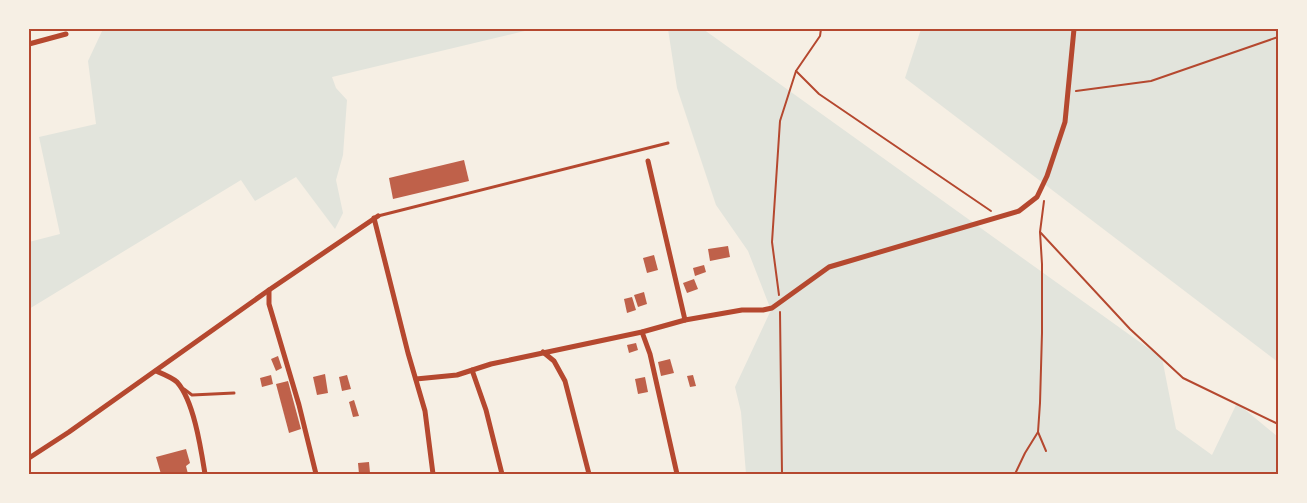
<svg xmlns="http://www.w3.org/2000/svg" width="1307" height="503" viewBox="0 0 1307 503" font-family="Manrope,sans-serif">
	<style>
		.green { fill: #e2e4dc }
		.building { fill: #bf614a }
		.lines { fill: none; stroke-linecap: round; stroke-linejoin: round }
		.path { stroke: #b5482f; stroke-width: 2 }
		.service { stroke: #b5482f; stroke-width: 3 }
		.minor { stroke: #b5482f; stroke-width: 5 }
		.neatline { fill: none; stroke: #b5482f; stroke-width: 2 }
	</style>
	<rect width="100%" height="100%" fill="#f6efe4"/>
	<!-- green -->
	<g class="green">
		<path d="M103,29h430l-201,48 4,11 11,12 -4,55 -7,25 7,33 -8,16 -39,-52 -41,24 -14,-21 -212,129v-67l31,-8 -21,-97 57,-13 -8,-63z"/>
		<path d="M668,29h35l459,329 14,71 36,26 25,-52 41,34v37h-532l-5,-62 -6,-25 36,-77 -23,-59 -32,-46 -39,-117z"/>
		<path d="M921,29h357v333l-373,-284z"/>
	</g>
	<!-- building -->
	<g class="building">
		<path d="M464,160l5,21 -76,18 -4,-21z"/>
		<path d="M728,246l2,11 -20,4 -2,-12z"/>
		<path d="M654,255l4,15 -11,3 -4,-15z"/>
		<path d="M704,265l2,7 -11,4 -2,-8z"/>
		<path d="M694,279l4,10 -11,4 -4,-10z"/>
		<path d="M644,292l3,12 -9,3 -4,-12z"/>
		<path d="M632,297l4,13 -9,3 -3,-14z"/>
		<path d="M636,343l2,7 -9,3 -2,-8z"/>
		<path d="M278,356l4,12 -6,3 -5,-12z"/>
		<path d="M670,359l4,14 -13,3 -3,-14z"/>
		<path d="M325,374l3,19 -11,2 -4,-18z"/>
		<path d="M271,375l2,9 -11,3 -2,-9z"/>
		<path d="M347,375l4,14 -9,2 -3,-14z"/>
		<path d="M693,375l3,11 -6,1 -3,-11z"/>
		<path d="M645,377l3,15 -10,2 -3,-15z"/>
		<path d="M288,381l13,48 -12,4 -13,-49z"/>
		<path d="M354,400l5,16 -6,1 -4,-15z"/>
		<path d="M186,449l4,14 -4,3 2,8h-27l-5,-17z"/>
		<path d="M369,462l1,11 -11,1 -1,-11z"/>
	</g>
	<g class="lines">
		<!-- path -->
		<g class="path">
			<path d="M821,29l-1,7 -24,35 23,23 172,117"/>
			<path d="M1076,91l75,-10 127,-44"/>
			<path d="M1044,201l-4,31 2,32v69l-2,70 -2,29 8,19"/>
			<path d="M1040,232l90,97 53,49 95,46"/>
			<path d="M779,295l-7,-53 8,-121 16,-50"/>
			<path d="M780,312l2,162"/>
			<path d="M1015,474l10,-21 13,-21"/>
		</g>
		<!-- service -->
		<g class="service">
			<path d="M378,216l290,-73"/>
			<path d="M184,389l8,6 42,-2"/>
		</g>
		<!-- minor -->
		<g class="minor">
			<path d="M29,44l37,-10"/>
			<path d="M648,161l37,159"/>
			<path d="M374,218l34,135 17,58 8,63"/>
			<path d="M269,290v14l30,101 17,69"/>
			<path d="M642,332l8,22 27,120"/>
			<path d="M543,352l11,9 11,20 24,93"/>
			<path d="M472,370l14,40 16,64"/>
			<path d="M156,371c7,3 15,6 21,11 17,19 24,67 28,92"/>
			<path d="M416,379l41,-4 34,-11 151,-32 43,-12 57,-10h21l9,-2 57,-41 190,-56 18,-14 10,-21 18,-54 9,-93"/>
			<path d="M29,458l40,-26 200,-142 109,-74"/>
		</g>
	</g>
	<!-- border -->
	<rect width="1307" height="503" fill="none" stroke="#f6efe4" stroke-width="60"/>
	<rect x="30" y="30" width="1247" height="443" class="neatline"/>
</svg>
